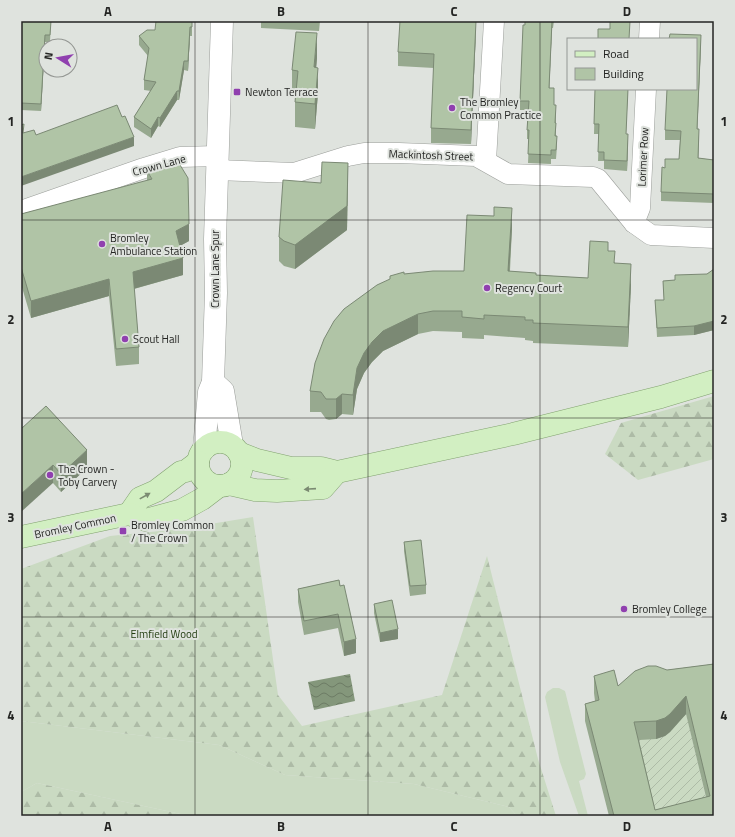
<svg xmlns="http://www.w3.org/2000/svg" width="735" height="837" viewBox="0 0 735 837" font-family="'Titillium Web',sans-serif">
	<style>
		.grass { fill: #cadac2 }
		.forest { fill: url(#forest-firs) }
		.garden { fill: url(#garden-furrows) }
		.water { fill: url(#water-waves) }
		.lines { fill: none; stroke-linecap: round; stroke-linejoin: round }
		.minor-casing { stroke: #9b9e9a; stroke-width: 21 }
		.tertiary-casing { stroke: #9b9e9a; stroke-width: 23 }
		.primary-casing { stroke: #82a270; stroke-width: 23 }
		.minor { stroke: #fff; stroke-width: 20 }
		.tertiary { stroke: #fff; stroke-width: 22 }
		.primary { stroke: #d2efc2; stroke-width: 22 }
		.wall { fill: #97a98f; fill-rule: evenodd }
		.shaded-wall { fill: #7b8974 }
		.building { fill: #b0c4a6; stroke: #7b8974; fill-rule: evenodd }
		.oneway { fill: #7b8a72 }
		.grid { fill: none; stroke: #242523; stroke-width: 1; stroke-opacity: 0.55 }
		.poi-dot { fill: #9040af; stroke: #dfe3de; stroke-width: 1.5 }
		.labels { text-anchor: middle; stroke-width: 4; stroke-linejoin: round; paint-order: stroke }
		.poi-label { font-size: 11px; fill: #242523; stroke: #dfe3de; text-anchor: start }
		.street-label { font-size: 11px; fill: #242523; stroke: #dfe3de }
		.park-label { font-size: 11px; fill: #233d11; stroke: #dfe3de }
		.neatline { fill: none; stroke: #242523; stroke-width: 1.5 }
		.grid-label { font-size: 13px; text-anchor: middle; font-weight: bold; fill: #242523 }
	</style>
	<defs>
		<pattern id="forest-firs" width="22" height="20" patternUnits="userSpaceOnUse"><rect width="22" height="20" fill="#cadac2"/><path d="M5 1l3.5 6h-7zM16 11l3.5 6h-7z" fill="#adbba6"/></pattern>
		<pattern id="garden-furrows" width="10" height="10" patternUnits="userSpaceOnUse"><rect width="10" height="10" fill="#cadac2"/><path d="M-1 1l2-2M0 10L10 0M9 11l2-2" fill="none" stroke="#adbba6"/></pattern>
		<pattern id="water-waves" width="16" height="10" patternUnits="userSpaceOnUse"><rect width="16" height="10" fill="#84977b"/><path d="M0 5q4-4 8 0t8 0" fill="none" stroke="#6c7b64"/></pattern>
	</defs>
	<rect width="100%" height="100%" fill="#dfe3de"/>
	<!-- grass -->
	<g class="grass">
		<path d="M553,688h6l6,3 21,83 -2,5 -5,2 9,35h-9l-19,-54 -15,-65 2,-5z"/>
		<path d="M21,721l198,24 66,30 129,9 95,23 8,9h-327l-153,-33 -16,9z"/>
	</g>
	<!-- forest -->
	<g class="forest">
		<path d="M714,396v63l-76,21 -33,-26 16,-31z"/>
		<path d="M253,517l25,178 24,31 140,-31 45,-139 51,203 18,57h-39l-8,-9 -95,-23 -129,-9 -66,-30 -198,-24v-152l89,-33 70,-7z"/>
		<path d="M37,783l153,33h-169v-24z"/>
	</g>
	<!-- garden -->
	<path class="garden" d="M684,705l26,109 -7,2h-50l-17,-83c30,15 38,-3 48,-28z"/>
	<!-- water -->
	<path class="water" d="M350,674l5,27 -41,9 -6,-28z"/>
	<g class="lines">
		<defs>
			<g id="minor">
				<path d="M649,39l1,-18"/>
				<path d="M486,161l8,-140"/>
				<path d="M217,170l77,3 54,-17 16,-3h35l77,3 32,18 85,3 5,2 36,44 17,12 63,3"/>
				<path d="M21,211l123,-43 36,-11 37,-1"/>
				<path d="M634,223l6,-15 6,-119"/>
			</g>
			<g id="tertiary">
				<path d="M213,382l10,9 9,54"/>
				<path d="M204,449l5,-57 4,-10 3,-89 -1,-54 7,-218"/>
			</g>
			<g id="primary">
				<circle cx="220" cy="464" r="22"/>
				<path d="M239,453l18,7 34,8h30l16,4 176,-38 148,-37 53,-16"/>
				<path d="M229,484l26,6 22,1 46,-3 14,-16"/>
				<path d="M129,514l11,-16 16,-7 25,-19 5,-1 12,-9"/>
				<path d="M21,537l108,-23 16,6 37,-10 20,-11 17,-13"/>
			</g>
		</defs>
		<!-- minor casing -->
		<use href="#minor" class="minor-casing"/>
		<!-- tertiary casing -->
		<use href="#tertiary" class="tertiary-casing"/>
		<!-- primary casing -->
		<use href="#primary" class="primary-casing"/>
		<!-- minor -->
		<use href="#minor" class="minor"/>
		<!-- tertiary -->
		<use href="#tertiary" class="tertiary"/>
		<!-- primary -->
		<use href="#primary" class="primary"/>
	</g>
	<!-- wall -->
	<g class="wall">
		<path d="M21,21h30l-1,21h-5l-4,69 -20,-1z"/>
		<path d="M192,21v15h-2l-2,35 -4,-1 -5,30h-2l-17,27 -2,-1 -7,12 -17,-11v-10l17,-26 -7,-1v-10l4,-24 -9,-11v-9l16,-6z"/>
		<path d="M261,21h59l-1,10 -58,-3z"/>
		<path d="M525,21h29l-1,7h-1l-3,60 5,17 2,10v21l1,10 -1,13h-5v5l-23,-1 1,-24h-2v-9l1,-20h-8v-9z"/>
		<path d="M476,30l-5,114 -40,-1v-15l3,-60 -36,-2v-14z"/>
		<path d="M701,44l-4,85 2,9 -1,20 16,2v43l-53,-2v-9l4,-24 14,-9 1,-19h-15v-10z"/>
		<path d="M317,58l-1,10 2,25 -3,36 -20,-2v-32h-3v-25z"/>
		<path d="M595,89h33l-2,45 2,10 -1,27 -23,-2v-8h-6l1,-27h-5z"/>
		<path d="M147,171l42,70 -9,5 3,29 -49,14 5,58v17l-23,2 -7,-70 -78,22 -10,-34v-70l126,-33z"/>
		<path d="M348,188l-1,42 -52,39 -11,-3 -5,-5v-24z"/>
		<path d="M512,228l-2,43 26,4 52,3 20,-27 7,12 16,22 -3,62 -95,-4v-2l-8,-1v-2l-41,-3v4l-22,-1v-6l-29,-1 -15,3 -35,17 -11,11 -8,11 -7,16 -4,26 -11,-1 -6,5 -7,1 -3,-1 -5,-7h-11v-21l94,-117 60,-3z"/>
		<path d="M714,269v61l-20,5 -37,2 -2,-37h9l-1,-19 12,-1 32,-6z"/>
		<path d="M21,429l66,39 -26,24 -8,-9z"/>
		<path d="M404,542l22,43v9l-16,2 -6,-45z"/>
		<path d="M339,580l17,73 -12,3 -6,-28 -34,7 -6,-33v-13z"/>
		<path d="M374,604l24,35 -18,3 -6,-29z"/>
		<path d="M714,664v152h-105l-24,-95v-17l10,-3 -1,-8v-17l24,10 49,-16zM686,714l20,83 -51,13 -16,-70 17,-1 9,-3 5,-4z"/>
	</g>
	<!-- shaded-wall -->
	<g class="shaded-wall">
		<path d="M476,21v9l-5,114v-14z"/>
		<path d="M552,21v7l-3,69v-9z"/>
		<path d="M190,27v9l-2,35v-10z"/>
		<path d="M317,33v25l-3,34v-25z"/>
		<path d="M45,35v7l-4,69v-7z"/>
		<path d="M701,35v9l-4,94v-9z"/>
		<path d="M184,61v9l-5,30v-9z"/>
		<path d="M318,68v25l-3,36v-25z"/>
		<path d="M177,91v9l-17,27v-9z"/>
		<path d="M158,117v9l-7,12v-9z"/>
		<path d="M699,129v9l-1,30v-10z"/>
		<path d="M628,134v10l-1,27v-10z"/>
		<path d="M134,137v9l-113,40v-9z"/>
		<path d="M348,163l-1,67 -52,39v-24z"/>
		<path d="M512,208v20l-4,63v-20z"/>
		<path d="M189,224v17l-13,7v-17z"/>
		<path d="M183,258v17l-50,14v-17z"/>
		<path d="M631,264v21l-3,62v-20z"/>
		<path d="M109,279v17l-78,22v-17z"/>
		<path d="M418,314v20l-35,17 -11,11 -8,11 -7,16 -4,26v-20l4,-27 7,-15 8,-11 11,-11z"/>
		<path d="M714,321v9l-20,5v-9z"/>
		<path d="M342,394v20l-6,5v-20z"/>
		<path d="M87,450v18l-26,24v-18z"/>
		<path d="M53,465v18l-32,29v-18z"/>
		<path d="M398,629v10l-18,3v-9z"/>
		<path d="M356,639v14l-12,3v-14z"/>
		<path d="M686,696v18l-16,18 -5,4 -9,3v-18z"/>
	</g>
	<!-- building -->
	<g class="building">
		<path d="M21,21h30l-1,14h-5l-4,69 -20,-1z"/>
		<path d="M156,21h36v6h-2l-2,34h-4l-5,30h-2l-17,27 -2,-1 -7,12 -17,-12 22,-35 -12,-2 5,-32 -10,-12 8,-6h8z"/>
		<path d="M400,21h76l-5,109 -40,-2 3,-74 -36,-2z"/>
		<path d="M525,21h27l-3,67h5v17h2l-1,18h1l-1,13h2l-1,14h-5v5l-23,-1 1,-24h-2l2,-29h-9l3,-76h2z"/>
		<path d="M610,21h20l-1,18h-31v-10h12z"/>
		<path d="M296,32l21,1 -3,34 4,1 -3,36 -20,-2 3,-31 -6,-1z"/>
		<path d="M670,34l31,1 -4,94h2l-1,29 16,2v34l-53,-2 1,-25 3,1v-9h14l2,-28 -16,-1 2,-41h29v-50h-27z"/>
		<path d="M595,89h33l-2,45h2l-1,27 -23,-1v-8h-6l1,-28h-5z"/>
		<path d="M117,105l5,12 3,-1 9,21 -113,40v-52l3,-1 -1,9 11,-3 2,5z"/>
		<path d="M177,160l11,18 1,46 -13,7 7,27 -50,14 6,75 -23,2 -7,-70 -78,22 -10,-34v-53l131,-35 -5,-8z"/>
		<path d="M322,162l26,1 -1,43 -52,39 -11,-4 -5,-4 4,-57 38,3z"/>
		<path d="M494,207l18,1 -4,63 28,2v2l52,3 2,-37 18,1v9h7l-1,12 17,1 -3,63 -95,-4v-3h-8v-3l-41,-2v4l-22,-2v-6h-29l-15,3 -35,17 -11,11 -8,11 -7,15 -4,27 -11,-1 -6,5h-10l-5,-7 -11,-1 5,-28 9,-24 10,-18 10,-12 33,-24 13,-6v-3l14,-4v2l29,-3h31l3,-56 27,1z"/>
		<path d="M714,269v52l-20,5 -37,2 -2,-28h9l-1,-19 12,-1v-5l32,-1z"/>
		<path d="M46,406l41,44 -26,24 -8,-9 -32,29v-65z"/>
		<path d="M421,540l5,45 -16,1 -6,-44z"/>
		<path d="M339,580l1,6 4,-1 12,54 -12,3 -6,-28 -34,7 -6,-32z"/>
		<path d="M392,600l6,29 -18,4 -6,-29z"/>
		<path d="M714,664v152h-100l-29,-112 14,-4 -5,-24 20,-6 4,16 17,-15 13,-5h8l11,4zM686,696l24,100 -55,14 -21,-88 22,-1 9,-3 5,-4z"/>
	</g>
	<!-- one-way arrows -->
	<defs><path id="oneway-solid" d="M-6-.8H1V-3.2L6.5 0L1 3.2V.8H-6Z"/></defs>
	<g class="oneway">
		<use href="#oneway-solid" transform="translate(310 489) rotate(176)"/>
		<use href="#oneway-solid" transform="translate(145 496) rotate(-29)"/>
	</g>
	<!-- grid -->
	<path class="grid" d="M195,21v795M368,21v795M540,21v795M21,220h693M21,418h693M21,617h693"/>
	<!-- markers -->
	<g class="poi-dot">
		<rect x="233" y="88" width="8" height="8" rx="2"/>
		<circle cx="452" cy="108" r="4"/>
		<circle cx="102" cy="244" r="4"/>
		<circle cx="487" cy="288" r="4"/>
		<circle cx="125" cy="339" r="4"/>
		<circle cx="50" cy="475" r="4"/>
		<rect x="119" y="527" width="8" height="8" rx="2"/>
		<circle cx="624" cy="609" r="4"/>
	</g>
	<g class="labels">
		<!-- poi labels -->
		<g class="poi-label">
			<text x="245" y="96">Newton Terrace</text>
			<text x="460" y="106">The Bromley<tspan x="460" dy="13">Common Practice</tspan></text>
			<text x="110" y="242">Bromley<tspan x="110" dy="13">Ambulance Station</tspan></text>
			<text x="495" y="292">Regency Court</text>
			<text x="133" y="343">Scout Hall</text>
			<text x="58" y="473">The Crown -<tspan x="58" dy="13">Toby Carvery</tspan></text>
			<text x="131" y="529">Bromley Common<tspan x="131" dy="13">/ The Crown</tspan></text>
			<text x="632" y="613">Bromley College</text>
		</g>
		<!-- street labels -->
		<g class="street-label">
			<text transform="translate(431 155) rotate(2)" y="4">Mackintosh Street</text>
			<text transform="translate(643 157) rotate(-87)" y="4">Lorimer Row</text>
			<text transform="translate(159 165) rotate(-15)" y="4">Crown Lane</text>
			<text transform="translate(215 269) rotate(-90)" y="4">Crown Lane Spur</text>
			<text transform="translate(75 526) rotate(-12)" y="4">Bromley Common</text>
		</g>
		<!-- park labels -->
		<g class="park-label">
			<text x="164" y="638">Elmfield Wood</text>
		</g>
	</g>
	<!-- border -->
	<rect width="735" height="837" fill="none" stroke="#dfe3de" stroke-width="44"/>
	<!-- legend -->
	<rect x="567" y="38" width="130" height="52" fill="#dfe3de" stroke="#949793"/>
	<rect x="575" y="51" width="20" height="6" fill="#d2efc2" stroke="#949793"/>
	<text x="603" y="58" font-size="12" fill="#242523">Road</text>
	<rect x="575" y="68" width="20" height="12" fill="#b0c4a6" stroke="#949793"/>
	<text x="603" y="78" font-size="12" fill="#242523">Building</text>
	<!-- north arrow -->
	<g transform="translate(58 58) rotate(281)"><circle r="19" fill="#dfe3de" stroke="#949793"/>
	<path d="M0-3L7 15L0 10L-7 15Z" fill="#9040af"/>
	<text y="-6" font-size="11" font-weight="bold" text-anchor="middle" fill="#242523">N</text>
	</g>
	<rect x="22" y="22" width="691" height="793" class="neatline"/>
	<g class="grid-label">
		<text x="108" y="16">A</text>
		<text x="281" y="16">B</text>
		<text x="454" y="16">C</text>
		<text x="627" y="16">D</text>
		<text x="11" y="126">1</text>
		<text x="724" y="126">1</text>
		<text x="11" y="324">2</text>
		<text x="724" y="324">2</text>
		<text x="11" y="522">3</text>
		<text x="724" y="522">3</text>
		<text x="11" y="720">4</text>
		<text x="724" y="720">4</text>
		<text x="108" y="831">A</text>
		<text x="281" y="831">B</text>
		<text x="454" y="831">C</text>
		<text x="627" y="831">D</text>
	</g>
</svg>
